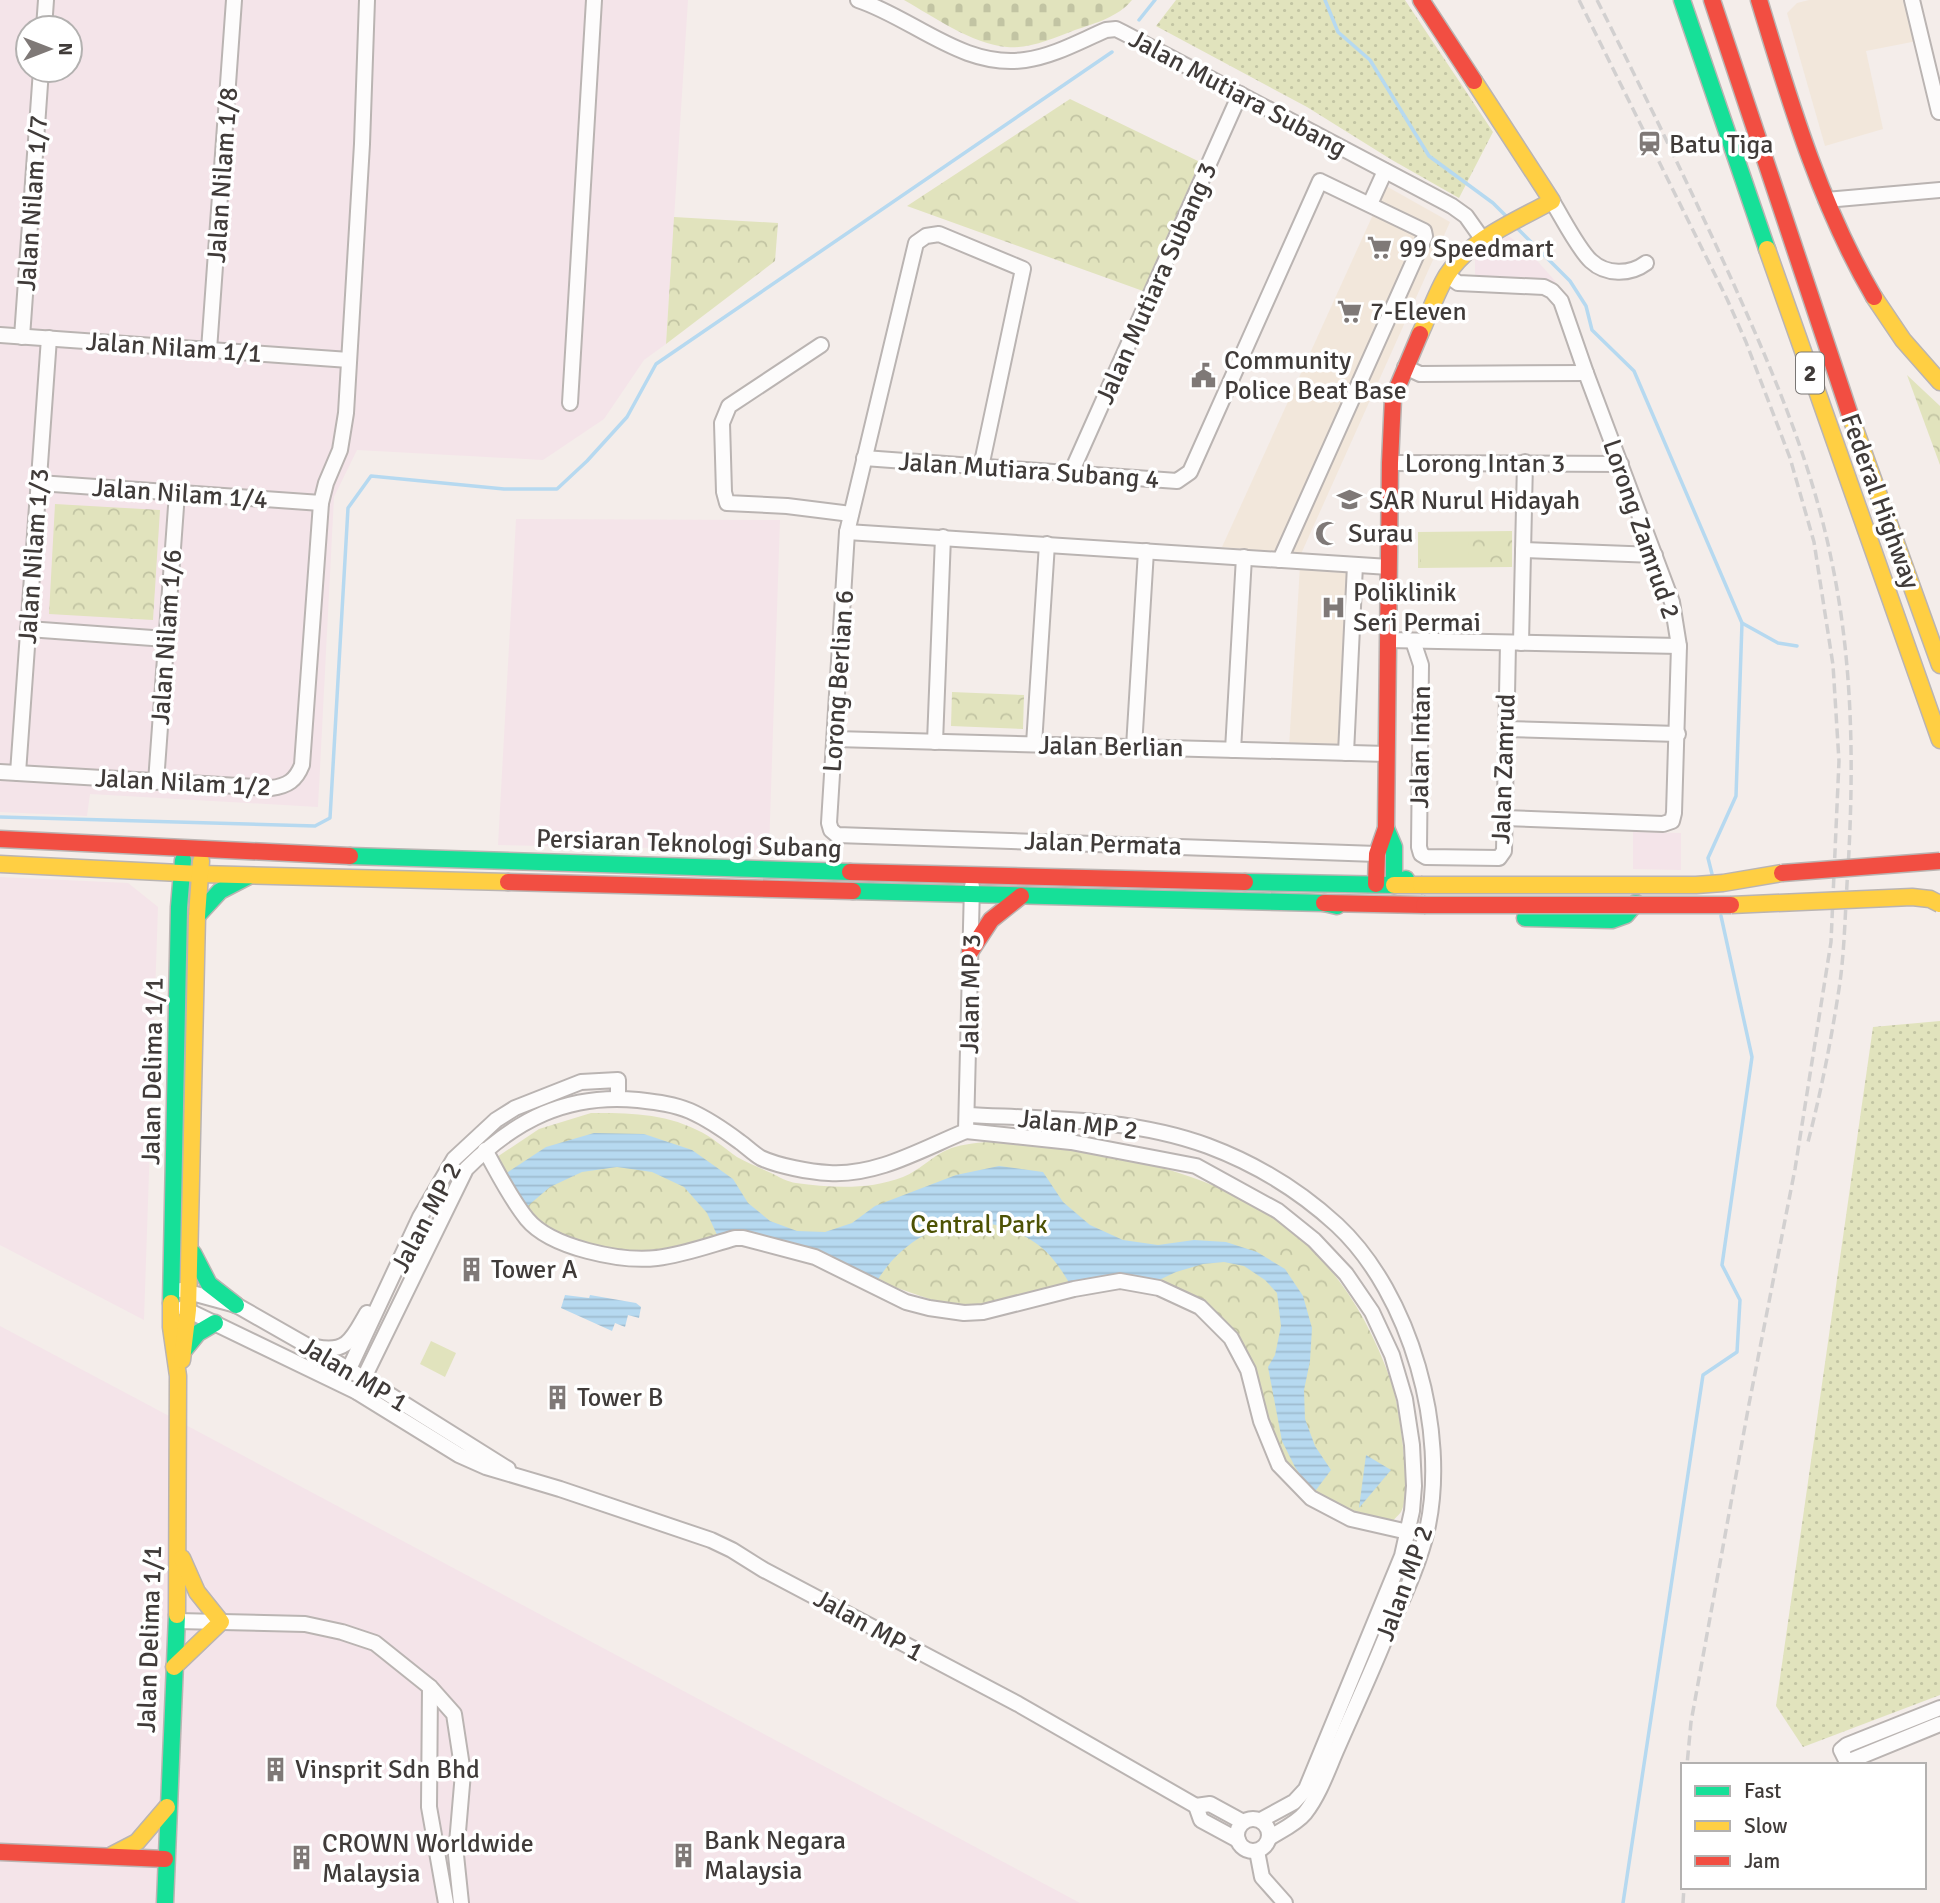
<svg xmlns="http://www.w3.org/2000/svg" width="1940" height="1903" viewBox="0 0 1940 1903" font-family="Signika,sans-serif">
	<style>
		.commercial { fill: #f2e7db }
		.industrial { fill: #f4e4e9; fill-rule: evenodd }
		.grass { fill: url(#grass-dots) }
		.forest { fill: url(#forest-crowns) }
		.cemetery { fill: url(#cemetery-stones) }
		.pitch { fill: #e1e3bd }
		.water { fill: url(#water-rules) }
		.lines { fill: none; stroke-linecap: round; stroke-linejoin: round }
		.stream { stroke: #b6d9f0; stroke-width: 3.5 }
		.street-casing { stroke: #bab4b2; stroke-width: 18 }
		.fast-casing { stroke: #bab4b2; stroke-width: 19 }
		.slow-casing { stroke: #bab4b2; stroke-width: 19 }
		.jam-casing { stroke: #bab4b2; stroke-width: 19 }
		.street { stroke: #fdfcfc; stroke-width: 14 }
		.fast { stroke: #16e098; stroke-width: 16 }
		.slow { stroke: #ffcf43; stroke-width: 16 }
		.jam { stroke: #f24e42; stroke-width: 16 }
		.rail { stroke: #d2d0d0; stroke-width: 3.5; stroke-dasharray: 10 5; stroke-linecap: butt }
		.slow-bridge-casing { stroke: #bab4b2; stroke-width: 19; stroke-linecap: butt }
		.jam-bridge-casing { stroke: #bab4b2; stroke-width: 19; stroke-linecap: butt }
		.slow-bridge { stroke: #ffcf43; stroke-width: 16 }
		.jam-bridge { stroke: #f24e42; stroke-width: 16 }
		.labels { text-anchor: middle; stroke-width: 7; stroke-linejoin: round; paint-order: stroke }
		.shield { fill: #fff; stroke: #797674; stroke-width: 2 }
		.shield-label { font-size: 24px; font-weight: bold; fill: #403b39 }
		.street-label { font-size: 26px; fill: #403b39; stroke: #fff }
		.poi-label { font-size: 26px; fill: #403b39; stroke: #fff; text-anchor: start }
		.park-label { font-size: 26px; fill: #4d5204; stroke: #fff }
	</style>
	<defs>
		<pattern id="grass-dots" width="8" height="8" patternUnits="userSpaceOnUse" patternTransform="scale(1.75)"><rect width="8" height="8" fill="#e1e3bd"/><path d="M2 2h.1M6 6h.1" fill="none" stroke="#c2c4a3" stroke-width="1.8" stroke-linecap="round"/></pattern>
		<pattern id="forest-crowns" width="20" height="18" patternUnits="userSpaceOnUse" patternTransform="scale(1.75)"><rect width="20" height="18" fill="#e1e3bd"/><path d="M2 6a3 3 0 1 1 6 0M12 15a3 3 0 1 1 6 0" fill="none" stroke="#c2c4a3"/></pattern>
		<pattern id="cemetery-stones" width="16" height="16" patternUnits="userSpaceOnUse" patternTransform="scale(1.75)"><rect width="16" height="16" fill="#e1e3bd"/><path d="M2 7V4a2 2 0 0 1 4 0v3zM10 15v-3a2 2 0 0 1 4 0v3z" fill="#c2c4a3"/></pattern>
		<pattern id="water-rules" width="6" height="5" patternUnits="userSpaceOnUse" patternTransform="scale(1.75)"><rect width="6" height="5" fill="#b6d9f0"/><path d="M0 2.5h6" fill="none" stroke="#9ebbcf"/></pattern>
	</defs>
	<rect width="100%" height="100%" fill="#f4edea"/>
	<!-- commercial -->
	<g class="commercial">
		<path d="M1809,0h99l9,41 -51,10 17,78 -58,17 -38,-133 10,-10z"/>
		<path d="M1386,186l64,36 -149,332 -79,-7z"/>
		<path d="M1300,566l51,4 -9,177h-53z"/>
	</g>
	<!-- industrial -->
	<g class="industrial">
		<path d="M0,0h688l-22,344 -22,16 -40,59 -61,41 -186,-10 -23,47 -16,310 -228,-13 -3,22 -87,-4zM28,28h42v42h-42z"/>
		<path d="M1508,236l17,11 31,35 -81,-6v-18l6,-7z"/>
		<path d="M516,519l264,1 -11,330 -271,-5z"/>
		<path d="M1633,832l48,1v37l-48,-1z"/>
		<path d="M0,877l128,6 30,24 -14,413 -144,-75z"/>
		<path d="M0,1326l141,75 939,502h-1080z"/>
	</g>
	<!-- grass -->
	<g class="grass">
		<path d="M1176,0h229l88,132 -34,66 -67,-38 -85,-53 -151,-81z"/>
		<path d="M1940,1021v674l-137,52 -27,-41 97,-679z"/>
	</g>
	<!-- forest -->
	<g class="forest">
		<path d="M1070,99l130,63 -57,129 -236,-85z"/>
		<path d="M674,217l104,6 -3,38 -109,83z"/>
		<path d="M1907,375l33,31v59z"/>
		<path d="M55,504l105,6 -7,110 -104,-6z"/>
		<path d="M1512,531v36l-94,1v-36z"/>
		<path d="M952,692l72,3 -1,34 -72,-3z"/>
		<path d="M591,1113c37,0 72,0 106,17 14,6 27,18 40,27 11,6 23,11 34,16 8,4 17,9 25,10 36,5 73,7 107,-6 18,-7 33,-25 52,-30 42,-11 97,-3 139,5 150,28 246,82 298,232 7,21 20,109 9,128 -3,4 -8,8 -11,12l-23,-4 -56,-26 -31,-40 -14,-34 -11,-49 -15,-32 -36,-36 -45,-23 -28,-3 -95,13 -59,15 -36,-2 -64,-22 -51,-27 -34,-10 -74,-7 -57,12 -35,3 -25,-4 -54,-19 -24,-19 -29,-51 45,-30z"/>
	</g>
	<!-- cemetery -->
	<path class="cemetery" d="M904,0h228c-14,17 -36,23 -57,30 -21,8 -45,19 -68,17 -35,-3 -73,-30 -103,-47z"/>
	<!-- pitch -->
	<g class="pitch">
		<path d="M1468,535l1,29 -48,1 -1,-29z"/>
		<path d="M431,1341l25,12 -11,24 -25,-13z"/>
	</g>
	<!-- water -->
	<g class="water">
		<path d="M594,1133l50,1 48,16 41,29 15,24 22,18 27,10 28,1 27,-9 23,-17 81,-31 43,-9 44,6 20,30 27,23 33,15 35,5 36,-5 32,2 31,10 28,17 18,27 9,32 -2,33 -6,29 1,29 10,27 16,24 -18,24 -18,-27 -13,-26 -14,-74 7,-12 6,-29 -4,-33 -12,-13 -21,-14 -20,-4 -21,2 -27,8 -17,8 -28,-3 -60,9c-9,-16 -20,-32 -34,-42 -57,-41 -125,-20 -160,37l-51,-27 -34,-10 -74,-7 -11,-24 -23,-26 -32,-15 -35,-5 -35,5 -32,15 -27,23 -21,-34 44,-29z"/>
		<path d="M565,1295l24,3 1,-3 46,8 5,4 -2,11 -11,-3 -3,12 -10,-4 -3,8 -51,-23z"/>
		<path d="M1366,1455l25,15 -32,38z"/>
	</g>
	<g class="lines">
		<!-- stream -->
		<g class="stream">
			<path d="M1325,0l13,32 32,28 59,96 64,47 14,14"/>
			<path d="M1139,20l16,-20"/>
			<path d="M1517,228l53,53 16,25 6,24 42,41 108,252 -6,173 -28,62 4,16"/>
			<path d="M1742,623l36,20 19,3"/>
			<path d="M0,817l315,9 15,-8 18,-310 23,-32 133,13h53l30,-28 40,-44 29,-53 456,-312"/>
			<path d="M1623,1903l80,-528 34,-23 3,-52 -18,-35 30,-208 -31,-141"/>
		</g>
		<defs>
			<g id="street">
				<path d="M858,0c55,18 105,69 167,60 29,-4 55,-19 81,-30l10,-1 8,4 328,173 14,10 17,24"/>
				<path d="M1912,0l27,112"/>
				<path d="M44,28l2,-28"/>
				<path d="M1826,200l114,-10"/>
				<path d="M1552,201c10,16 26,48 39,60 15,14 39,14 55,2"/>
				<path d="M1370,204l15,-33"/>
				<path d="M1447,275l11,8 86,4 8,4 9,10 25,72 86,229 7,44 -5,167 -2,8 -9,3 -159,-6"/>
				<path d="M0,335l349,25"/>
				<path d="M22,337l19,-267"/>
				<path d="M821,345l-92,61 -7,17 2,69 3,11 60,3 64,8"/>
				<path d="M209,350l25,-350"/>
				<path d="M1405,367l15,7 166,-1"/>
				<path d="M570,403l24,-403"/>
				<path d="M864,458l313,23 13,-9 130,-291 104,50 1,5 -145,324"/>
				<path d="M1390,463l231,1"/>
				<path d="M981,467l42,-198 -84,-35 -13,2 -10,7 -69,289 -18,291 2,7 6,5 540,19"/>
				<path d="M1071,473l169,-379"/>
				<path d="M39,483l282,20"/>
				<path d="M847,532l542,35"/>
				<path d="M1523,550l132,5"/>
				<path d="M28,629l138,10"/>
				<path d="M1388,640l291,6"/>
				<path d="M1413,641l8,24 -2,182 2,7 5,3 73,1 5,-7 4,-208"/>
				<path d="M1521,643l4,-181"/>
				<path d="M1506,729l172,5"/>
				<path d="M835,739l552,15"/>
				<path d="M935,742l8,-205"/>
				<path d="M1034,744l13,-200"/>
				<path d="M1134,747l12,-196"/>
				<path d="M1233,750l11,-193"/>
				<path d="M1346,753l9,-188"/>
				<path d="M0,772l271,16c17,-2 25,-8 31,-23l19,-262 5,-20 14,-33 6,-37 16,-269 5,-144"/>
				<path d="M18,773l31,-435"/>
				<path d="M156,782l21,-289"/>
				<path d="M967,1115c79,4 166,3 241,31 48,18 91,44 129,79 74,69 112,207 90,305 -9,39 -28,75 -43,111 -15,37 -32,73 -48,110 -9,21 -17,44 -31,62 -9,11 -25,18 -36,25"/>
				<path d="M966,1131l105,11 125,24 82,45 36,29 32,34 26,38 20,43 13,44 7,46 2,41 -2,25 -10,45 -96,233 -12,13 -33,18"/>
				<path d="M485,1150c13,23 25,48 42,69 24,29 94,43 130,39 26,-3 53,-13 78,-20h8l72,19 91,45 23,6 35,5 19,-1 91,-23 46,-8 39,7 41,19 31,31 17,32 13,51 18,44 32,33 40,21 57,13"/>
				<path d="M181,1290l55,15 114,65 158,99"/>
				<path d="M183,1308l174,84 102,63 27,12 74,22 151,51 21,10 32,20 254,134 178,102 5,14 37,20"/>
				<path d="M316,1347c32,7 37,-10 51,-34"/>
				<path d="M342,1384l78,-167 34,-58 42,-39 19,-12 66,-26 37,-2v18"/>
				<path d="M357,1392l109,-223c49,-49 101,-76 172,-69 17,2 36,4 52,11 18,8 34,19 50,31 7,5 14,12 21,16 17,8 49,14 68,15 48,3 93,-24 137,-42l6,-245"/>
				<path d="M177,1621l128,3 37,8 33,11 55,44 24,27 9,59 -7,82 5,48"/>
				<path d="M430,1687l-1,120 17,96"/>
				<path d="M1940,1708l-93,37 -6,5 5,10h6l88,-36"/>
				<path d="M1196,1806l14,-2 33,18"/>
				<circle cx="1253" cy="1835" r="16"/>
				<path d="M1257,1851l5,26 23,26"/>
			</g>
			<g id="fast">
				<path d="M1682,0l85,249"/>
				<path d="M1386,828l8,19v38"/>
				<path d="M350,856l500,16"/>
				<path d="M1245,882l149,3 12,-6"/>
				<path d="M853,891l471,12 13,3"/>
				<path d="M197,916l23,-25 29,-15"/>
				<path d="M1525,918l87,2 14,-5 10,-12"/>
				<path d="M193,1253l16,31 27,21"/>
				<path d="M171,1303l8,-396 4,-47"/>
				<path d="M185,1349l13,-16 17,-10"/>
				<path d="M165,1903l12,-288"/>
			</g>
			<g id="slow">
				<path d="M1767,249l173,491"/>
				<path d="M1874,297l29,43 37,42"/>
				<path d="M1420,334c9,-19 16,-41 27,-59 23,-36 69,-54 105,-74l-78,-120"/>
				<path d="M1850,415l90,250"/>
				<path d="M0,864l200,10 308,8"/>
				<path d="M1394,885h27"/>
				<path d="M171,1303v24l7,49 -1,239"/>
				<path d="M182,1360l6,-50 9,-394 4,-55"/>
				<path d="M174,1667l47,-45 -24,-30 -15,-34"/>
				<path d="M112,1855l25,-13 30,-35"/>
			</g>
			<g id="jam">
				<path d="M1421,0l53,81"/>
				<path d="M1712,0l138,415"/>
				<path d="M1759,0c31,102 61,205 115,297"/>
				<path d="M0,839l350,17"/>
				<path d="M850,872l395,10"/>
				<path d="M508,882l345,9"/>
				<path d="M1376,884l1,-30 9,-26 4,-365 3,-65 27,-64"/>
				<path d="M1324,903l100,2"/>
				<path d="M970,952l21,-32 30,-24"/>
				<path d="M0,1852l165,7"/>
			</g>
		</defs>
		<!-- street casing -->
		<use href="#street" class="street-casing"/>
		<!-- fast casing -->
		<use href="#fast" class="fast-casing"/>
		<!-- slow casing -->
		<use href="#slow" class="slow-casing"/>
		<!-- jam casing -->
		<use href="#jam" class="jam-casing"/>
		<!-- street -->
		<use href="#street" class="street"/>
		<!-- fast -->
		<use href="#fast" class="fast"/>
		<!-- slow -->
		<use href="#slow" class="slow"/>
		<!-- jam -->
		<use href="#jam" class="jam"/>
		<!-- rail -->
		<g class="rail">
			<path d="M1579,0l148,299 19,43 44,116 24,84 19,123 6,96 -8,181 -36,227 -46,235 -58,318 -4,43"/>
			<path d="M1597,0c46,91 91,183 133,276 41,91 81,184 101,282 22,103 23,207 17,311 -3,40 -3,81 -9,120 -8,52 -18,103 -31,153"/>
			<path d="M1683,1903l1,-16"/>
		</g>
		<defs>
			<g id="slow-bridge">
				<path d="M1421,885h275l27,-2 59,-10"/>
				<path d="M1731,905l181,-8 18,2 10,5"/>
			</g>
			<g id="jam-bridge">
				<path d="M1782,873l158,-12"/>
				<path d="M1424,905h307"/>
			</g>
		</defs>
		<!-- slow-bridge casing -->
		<use href="#slow-bridge" class="slow-bridge-casing"/>
		<!-- jam-bridge casing -->
		<use href="#jam-bridge" class="jam-bridge-casing"/>
		<!-- slow-bridge -->
		<use href="#slow-bridge" class="slow-bridge"/>
		<!-- jam-bridge -->
		<use href="#jam-bridge" class="jam-bridge"/>
	</g>
	<!-- icons -->
	<defs>
		<symbol id="station-bare" viewBox="-9 -9 18 18"><path d="M-3-6H3Q5-6 5-4V2Q5 4 3 4L4.5 6H3L1.5 4h-3L-3 6H-4.5L-3 4Q-5 4-5 2V-4Q-5-6-3-6ZM-3.5-4v3h7v-3ZM-3.5 1v1.5H-2V1ZM2 1v1.5H3.5V1Z" fill="#7f7977" stroke="#fff" stroke-width="2.5" paint-order="stroke"/></symbol>
		<symbol id="supermarket-bare" viewBox="-9 -9 18 18"><path d="M-6-5.5h2.5l.6 2H6L4.5 2H-2.5L-4.4-4H-6ZM-1.5 3.2a1.3 1.3 0 1 0 .1 0ZM3 3.2a1.3 1.3 0 1 0 .1 0Z" fill="#7f7977" stroke="#fff" stroke-width="2.5" paint-order="stroke"/></symbol>
		<symbol id="civic-bare" viewBox="-9 -9 18 18"><path d="M-.6-6.5H3V-4.5H.6V-3L4-1V1h2V6H-6V1h2V-1L-.6-3ZM-1.2 2.5V6h2.4V2.5Z" fill="#7f7977" stroke="#fff" stroke-width="2.5" paint-order="stroke"/></symbol>
		<symbol id="school-bare" viewBox="-9 -9 18 18"><path d="M0-5L7-2L0 1L-7-2ZM-4 1L0 2.5L4 1V4Q0 6-4 4Z" fill="#7f7977" stroke="#fff" stroke-width="2.5" paint-order="stroke"/></symbol>
		<symbol id="mosque-bare" viewBox="-9 -9 18 18"><path d="M3.5-4.9A6 6 0 1 0 3.5 4.9A5 5 0 1 1 3.5-4.9Z" fill="#7f7977" stroke="#fff" stroke-width="2.5" paint-order="stroke"/></symbol>
		<symbol id="hospital-bare" viewBox="-9 -9 18 18"><path d="M-5-5h3v3.5h4V-5h3V5h-3V1.5h-4V5h-3Z" fill="#7f7977" stroke="#fff" stroke-width="2.5" paint-order="stroke"/></symbol>
		<symbol id="building-bare" viewBox="-9 -9 18 18"><path d="M-4-6H4V6H1V3H-1V6H-4ZM-2.5-4.3h1.7v1.8h-1.7ZM.8-4.3h1.7v1.8H.8ZM-2.5-1h1.7V.8h-1.7ZM.8-1h1.7V.8H.8Z" fill="#7f7977" stroke="#fff" stroke-width="2.5" paint-order="stroke"/></symbol>
	</defs>
	<g fill-rule="evenodd">
		<use href="#station-bare" x="1632" y="126" width="35" height="35"/>
		<use href="#supermarket-bare" x="1362" y="230" width="35" height="35"/>
		<use href="#supermarket-bare" x="1332" y="294" width="35" height="35"/>
		<use href="#civic-bare" x="1186" y="358" width="35" height="35"/>
		<use href="#school-bare" x="1332" y="482" width="35" height="35"/>
		<use href="#mosque-bare" x="1310" y="516" width="35" height="35"/>
		<use href="#hospital-bare" x="1316" y="590" width="35" height="35"/>
		<use href="#building-bare" x="454" y="1252" width="35" height="35"/>
		<use href="#building-bare" x="540" y="1380" width="35" height="35"/>
		<use href="#building-bare" x="258" y="1752" width="35" height="35"/>
		<use href="#building-bare" x="666" y="1838" width="35" height="35"/>
		<use href="#building-bare" x="284" y="1840" width="35" height="35"/>
	</g>
	<g class="labels">
		<!-- shield labels -->
		<rect class="shield" x="1796" y="352.5" width="28" height="41" rx="5"/>
		<g class="shield-label">
			<text x="1810" y="381">2</text>
		</g>
		<!-- street labels -->
		<g class="street-label">
			<text transform="translate(1238 93) rotate(28)" y="9">Jalan Mutiara Subang</text>
			<text transform="translate(222 175) rotate(-86)" y="9">Jalan Nilam 1/8</text>
			<text transform="translate(32 203) rotate(-86)" y="9">Jalan Nilam 1/7</text>
			<text transform="translate(1156 283) rotate(-66)" y="9">Jalan Mutiara Subang 3</text>
			<text transform="translate(174 347) rotate(4)" y="9">Jalan Nilam 1/1</text>
			<text x="1485" y="472">Lorong Intan 3</text>
			<text transform="translate(1029 470) rotate(4)" y="9">Jalan Mutiara Subang 4</text>
			<text transform="translate(180 493) rotate(4)" y="9">Jalan Nilam 1/4</text>
			<text transform="translate(1881 501) rotate(70)" y="9">Federal Highway</text>
			<text transform="translate(1642 529) rotate(71)" y="9">Lorong Zamrud 2</text>
			<text transform="translate(33 556) rotate(-86)" y="9">Jalan Nilam 1/3</text>
			<text transform="translate(166 637) rotate(-86)" y="9">Jalan Nilam 1/6</text>
			<text transform="translate(838 681) rotate(-86)" y="9">Lorong Berlian 6</text>
			<text transform="translate(1111 746) rotate(1)" y="9">Jalan Berlian</text>
			<text transform="translate(1420 747) rotate(-89)" y="9">Jalan Intan</text>
			<text transform="translate(1503 769) rotate(-88)" y="9">Jalan Zamrud</text>
			<text transform="translate(183 782) rotate(3)" y="9">Jalan Nilam 1/2</text>
			<text transform="translate(689 843) rotate(2)" y="9">Persiaran Teknologi Subang</text>
			<text transform="translate(1103 843) rotate(2)" y="9">Jalan Permata</text>
			<text transform="translate(970 994) rotate(-89)" y="9">Jalan MP 3</text>
			<text transform="translate(152 1071) rotate(-89)" y="9">Jalan Delima 1/1</text>
			<text transform="translate(1078 1124) rotate(6)" y="9">Jalan MP 2</text>
			<text transform="translate(426 1217) rotate(-62)" y="9">Jalan MP 2</text>
			<text transform="translate(354 1374) rotate(31)" y="9">Jalan MP 1</text>
			<text transform="translate(1404 1583) rotate(-70)" y="9">Jalan MP 2</text>
			<text transform="translate(869 1625) rotate(29)" y="9">Jalan MP 1</text>
			<text transform="translate(149 1639) rotate(-88)" y="9">Jalan Delima 1/1</text>
		</g>
		<!-- poi labels -->
		<g class="poi-label">
			<text x="1669" y="153">Batu Tiga</text>
			<text x="1399" y="257">99 Speedmart</text>
			<text x="1370" y="320">7-Eleven</text>
			<text x="1224" y="369">Community<tspan x="1224" dy="30">Police Beat Base</tspan></text>
			<text x="1369" y="509">SAR Nurul Hidayah</text>
			<text x="1348" y="542">Surau</text>
			<text x="1353" y="601">Poliklinik<tspan x="1353" dy="30">Seri Permai</tspan></text>
			<text x="491" y="1278">Tower A</text>
			<text x="577" y="1406">Tower B</text>
			<text x="295" y="1778">Vinsprit Sdn Bhd</text>
			<text x="704" y="1849">Bank Negara<tspan x="704" dy="30">Malaysia</tspan></text>
			<text x="322" y="1852">CROWN Worldwide<tspan x="322" dy="30">Malaysia</tspan></text>
		</g>
		<!-- park labels -->
		<g class="park-label">
			<text x="979" y="1233">Central Park</text>
		</g>
	</g>
	<!-- legend -->
	<rect x="1681" y="1763" width="245" height="126" fill="#ffffff" stroke="#b3b1b0" stroke-width="2"/>
	<rect x="1695" y="1786" width="35" height="10" fill="#16e098" stroke="#b3b1b0" stroke-width="2"/>
	<text x="1744" y="1798" font-size="21" fill="#403b39">Fast</text>
	<rect x="1695" y="1821" width="35" height="10" fill="#ffcf43" stroke="#b3b1b0" stroke-width="2"/>
	<text x="1744" y="1833" font-size="21" fill="#403b39">Slow</text>
	<rect x="1695" y="1856" width="35" height="10" fill="#f24e42" stroke="#b3b1b0" stroke-width="2"/>
	<text x="1744" y="1868" font-size="21" fill="#403b39">Jam</text>
	<!-- north arrow -->
	<g transform="translate(49 49) rotate(90)"><circle r="33" fill="#ffffff" stroke="#b3b1b0" stroke-width="2"/>
	<path d="M0-5L12 26L0 18L-12 26Z" fill="#7f7977"/>
	<text y="-10" font-size="19" font-weight="bold" text-anchor="middle" fill="#403b39">N</text>
	</g>
</svg>
